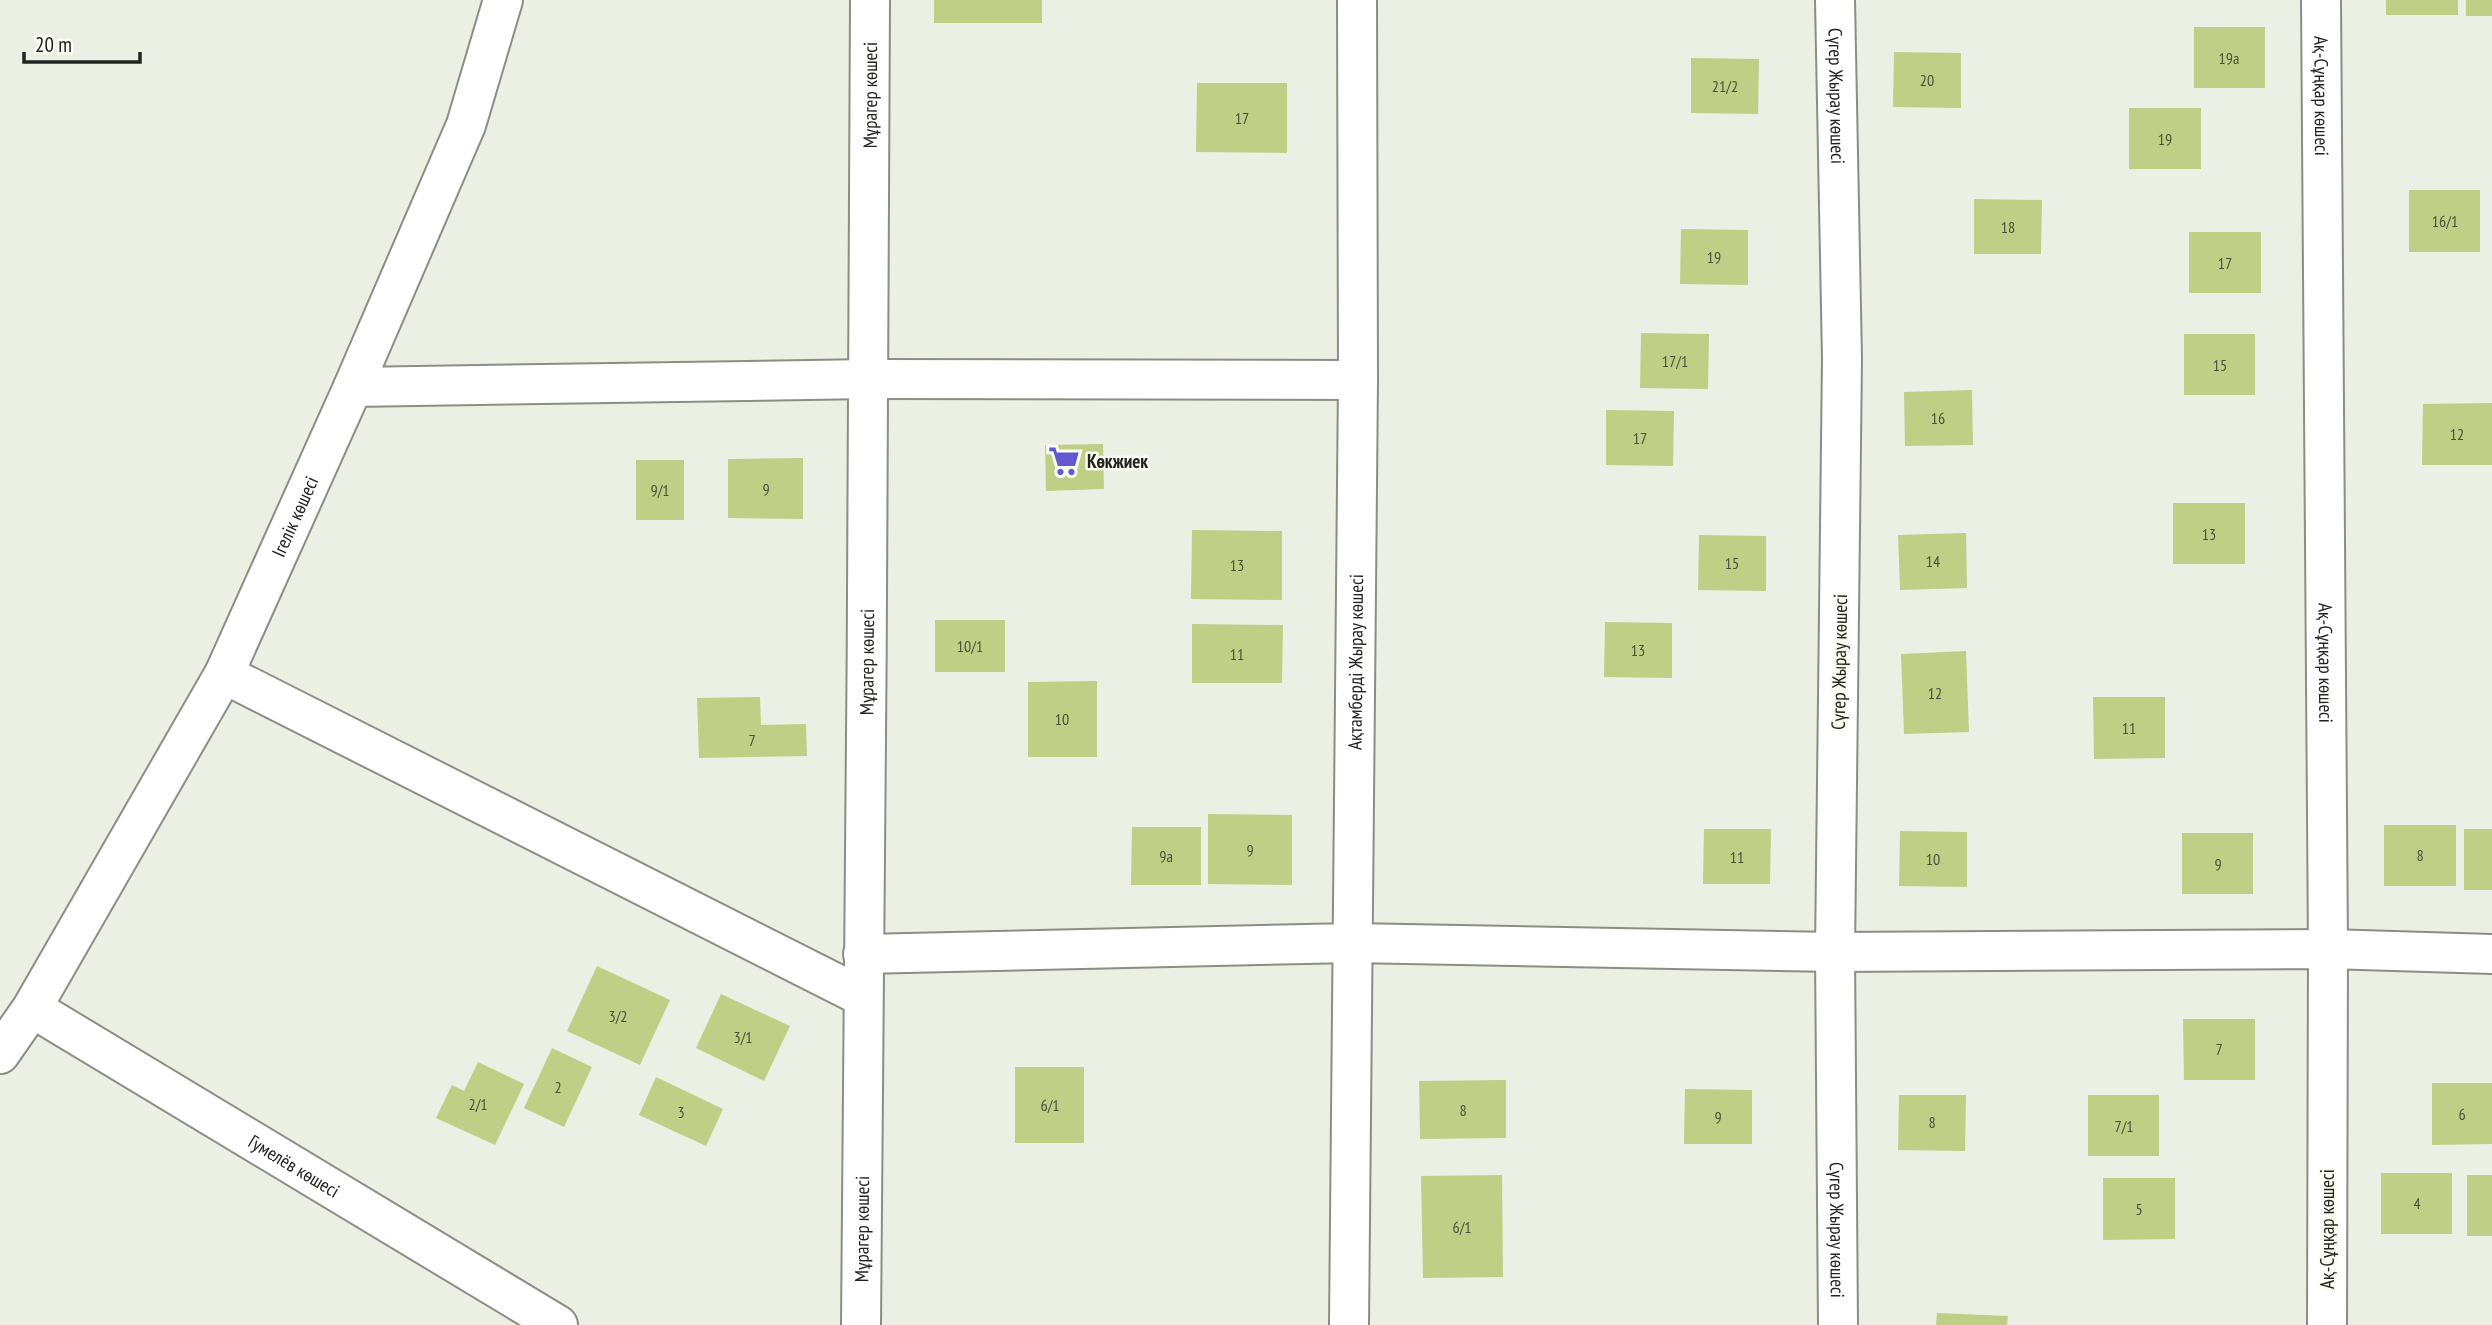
<svg xmlns="http://www.w3.org/2000/svg" width="2492" height="1325" viewBox="0 0 2492 1325" font-family="'PT Sans Narrow',sans-serif">
	<style>
		.building { fill: #bfcf86 }
		.lines { fill: none; stroke-linecap: round; stroke-linejoin: round }
		.minor-casing { stroke: #8b8e83; stroke-width: 42 }
		.major-casing { stroke: #8b8e83; stroke-width: 42 }
		.minor { stroke: #fff; stroke-width: 38 }
		.major { stroke: #fff; stroke-width: 38 }
		.labels { text-anchor: middle; stroke-width: 5; stroke-linejoin: round; paint-order: stroke }
		.number-label { font-size: 16px; fill: #4a4f3a }
		.street-label { font-size: 19px; fill: #232420; stroke: #f9fcf1 }
		.poi-label { font-size: 19px; font-weight: bold; fill: #232420; stroke: #f9fcf1; text-anchor: start }
	</style>
	<rect width="100%" height="100%" fill="#ecefe4"/>
	<!-- building -->
	<g class="building">
		<rect x="934" y="0" width="108" height="23"/>
		<rect x="2386" y="0" width="72" height="15"/>
		<rect x="2466" y="0" width="26" height="16"/>
		<rect x="2194" y="27" width="71" height="61"/>
		<path d="M1894,52l67,1v55l-68,-1z"/>
		<path d="M1691,58l68,1 -1,55 -67,-1z"/>
		<path d="M1197,83h90v70l-91,-1z"/>
		<rect x="2129" y="108" width="72" height="61"/>
		<rect x="2409" y="190" width="71" height="62"/>
		<path d="M1974,199l68,1 -1,54h-67z"/>
		<path d="M1681,229l67,1v55l-68,-1z"/>
		<rect x="2189" y="232" width="72" height="61"/>
		<path d="M1641,333l68,1 -1,55 -68,-1z"/>
		<rect x="2184" y="334" width="71" height="61"/>
		<path d="M1972,390l1,55 -68,1 -1,-54z"/>
		<path d="M2492,403v62h-70l1,-61z"/>
		<path d="M1606,410l68,1 -1,55 -67,-1z"/>
		<path d="M1103,444l1,45 -58,2 -1,-46z"/>
		<path d="M803,458v61l-75,-1v-59z"/>
		<rect x="636" y="460" width="48" height="60"/>
		<rect x="2173" y="503" width="72" height="61"/>
		<path d="M1192,530l90,1v69l-91,-1z"/>
		<path d="M1966,533l1,55 -67,2 -2,-55z"/>
		<path d="M1699,535l67,1v55l-68,-1z"/>
		<rect x="935" y="620" width="70" height="52"/>
		<path d="M1605,622l67,1v55l-68,-1z"/>
		<path d="M1192,624l91,1 -1,58h-90z"/>
		<path d="M1966,651l3,81 -65,2 -3,-80z"/>
		<path d="M1097,681v76h-69v-75z"/>
		<path d="M760,697l1,28 45,-1 1,32 -108,2 -2,-60z"/>
		<path d="M2093,697h72v61l-71,1z"/>
		<path d="M1208,814l84,1v70l-84,-1z"/>
		<rect x="2384" y="825" width="72" height="61"/>
		<path d="M1132,827h69v58h-70z"/>
		<path d="M1704,829h67l-1,55h-67z"/>
		<rect x="2464" y="829" width="28" height="61"/>
		<path d="M1900,831l67,1v55l-68,-1z"/>
		<rect x="2182" y="833" width="71" height="61"/>
		<path d="M597,966l73,34 -30,65 -73,-34z"/>
		<path d="M721,994l69,32 -26,55 -68,-33z"/>
		<path d="M2183,1019h72v61h-71z"/>
		<path d="M552,1048l40,19 -28,60 -40,-19z"/>
		<path d="M478,1062l46,22 -29,61 -59,-27 16,-33 12,6z"/>
		<rect x="1015" y="1067" width="69" height="76"/>
		<path d="M656,1077l67,32 -17,37 -67,-31z"/>
		<path d="M1506,1080v58l-86,1 -1,-58z"/>
		<path d="M2432,1083h60v61l-60,1z"/>
		<path d="M1685,1089l67,1v54h-68z"/>
		<path d="M1899,1095h67l-1,56 -67,-1z"/>
		<rect x="2088" y="1095" width="71" height="61"/>
		<rect x="2381" y="1173" width="71" height="61"/>
		<path d="M1502,1175l1,102 -80,1 -2,-102z"/>
		<rect x="2467" y="1175" width="25" height="61"/>
		<path d="M2103,1178h72v61l-72,1z"/>
		<path d="M1937,1313l71,3 -1,9h-71z"/>
	</g>
	<g class="lines">
		<defs>
			<g id="minor">
				<path id="s1" d="M1835,0l7,359 -7,593 3,373"/>
				<path id="s2" d="M2321,0l7,949 -1,376"/>
				<path d="M353,387l517,-8 488,1"/>
				<path d="M224,674l639,323"/>
				<path d="M863,954l489,-11 483,9 493,-3 164,5"/>
				<path id="s3" d="M32,1008l526,317"/>
				<path id="s4" d="M861,1325c3,-442 9,-883 9,-1325"/>
				<path id="s5" d="M1349,1325l9,-945 -1,-380"/>
			</g>
			<g id="major">
				<path id="s6" d="M0,1054l32,-46 192,-334 129,-287 113,-262 37,-125"/>
			</g>
		</defs>
		<!-- minor casing -->
		<use href="#minor" class="minor-casing"/>
		<!-- major casing -->
		<use href="#major" class="major-casing"/>
		<!-- minor -->
		<use href="#minor" class="minor"/>
		<!-- major -->
		<use href="#major" class="major"/>
	</g>
	<!-- icons -->
	<defs>
		<symbol id="supermarket-bare" viewBox="-9 -9 18 18"><path d="M-6-5.5h2.5l.6 2H6L4.5 2H-2.5L-4.4-4H-6ZM-1.5 3.2a1.3 1.3 0 1 0 .1 0ZM3 3.2a1.3 1.3 0 1 0 .1 0Z" fill="#6258d1" stroke="#f9fcf1" stroke-width="2.5" paint-order="stroke"/></symbol>
	</defs>
	<g fill-rule="evenodd">
		<use href="#supermarket-bare" x="1042" y="439" width="44" height="44"/>
	</g>
	<g class="labels">
		<!-- number labels -->
		<g class="number-label">
			<text x="2229" y="64">19а</text>
			<text x="1927" y="86">20</text>
			<text x="1725" y="92">21/2</text>
			<text x="1242" y="124">17</text>
			<text x="2165" y="145">19</text>
			<text x="2445" y="227">16/1</text>
			<text x="2008" y="233">18</text>
			<text x="1714" y="263">19</text>
			<text x="2225" y="269">17</text>
			<text x="1675" y="367">17/1</text>
			<text x="2220" y="371">15</text>
			<text x="1938" y="424">16</text>
			<text x="2457" y="440">12</text>
			<text x="1640" y="444">17</text>
			<text x="766" y="495">9</text>
			<text x="660" y="496">9/1</text>
			<text x="2209" y="540">13</text>
			<text x="1933" y="567">14</text>
			<text x="1732" y="569">15</text>
			<text x="1237" y="571">13</text>
			<text x="970" y="652">10/1</text>
			<text x="1638" y="656">13</text>
			<text x="1237" y="660">11</text>
			<text x="1935" y="699">12</text>
			<text x="1062" y="725">10</text>
			<text x="2129" y="734">11</text>
			<text x="752" y="746">7</text>
			<text x="1250" y="856">9</text>
			<text x="2420" y="861">8</text>
			<text x="1166" y="862">9а</text>
			<text x="1737" y="863">11</text>
			<text x="1933" y="865">10</text>
			<text x="2218" y="870">9</text>
			<text x="618" y="1022">3/2</text>
			<text x="743" y="1043">3/1</text>
			<text x="2219" y="1055">7</text>
			<text x="558" y="1093">2</text>
			<text x="478" y="1110">2/1</text>
			<text x="1050" y="1111">6/1</text>
			<text x="1463" y="1116">8</text>
			<text x="681" y="1118">3</text>
			<text x="2462" y="1120">6</text>
			<text x="1718" y="1123">9</text>
			<text x="1932" y="1128">8</text>
			<text x="2124" y="1132">7/1</text>
			<text x="2417" y="1209">4</text>
			<text x="2139" y="1215">5</text>
			<text x="1462" y="1233">6/1</text>
		</g>
		<!-- street labels -->
		<g class="street-label">
			<text dy="7" stroke="none"><textPath href="#s4" startOffset="1230">Мұрагер көшесі</textPath></text>
			<text dy="7" stroke="none"><textPath href="#s1" startOffset="96">Сүгер Жырау көшесі</textPath></text>
			<text dy="7" stroke="none"><textPath href="#s2" startOffset="96">Ақ-Сұңқар көшесі</textPath></text>
			<text dy="7" stroke="none"><textPath href="#s6" startOffset="614">Ігелік көшесі</textPath></text>
			<text transform="translate(1839 662) rotate(-89)" y="7">Сүгер Жырау көшесі</text>
			<text dy="7" stroke="none"><textPath href="#s2" startOffset="663">Ақ-Сұңқар көшесі</textPath></text>
			<text dy="7" stroke="none"><textPath href="#s4" startOffset="663">Мұрагер көшесі</textPath></text>
			<text dy="7" stroke="none"><textPath href="#s5" startOffset="663">Ақтамберді Жырау көшесі</textPath></text>
			<text dy="7" stroke="none"><textPath href="#s3" startOffset="306">Гумелёв көшесі</textPath></text>
			<text dy="7" stroke="none"><textPath href="#s4" startOffset="96">Мұрагер көшесі</textPath></text>
			<text dy="7" stroke="none"><textPath href="#s1" startOffset="1230">Сүгер Жырау көшесі</textPath></text>
			<text transform="translate(2327 1229) rotate(-90)" y="7">Ақ-Сұңқар көшесі</text>
		</g>
		<!-- poi labels -->
		<g class="poi-label">
			<text x="1087" y="468">Көкжиек</text>
		</g>
	</g>
	<!-- scale -->
	<path d="M24 52v10h116v-10" fill="none" stroke="#232420" stroke-width="3.5"/>
	<text x="35" y="52" font-size="21" fill="#232420" stroke="#f9fcf1" stroke-width="5" paint-order="stroke">20 m</text>
</svg>
